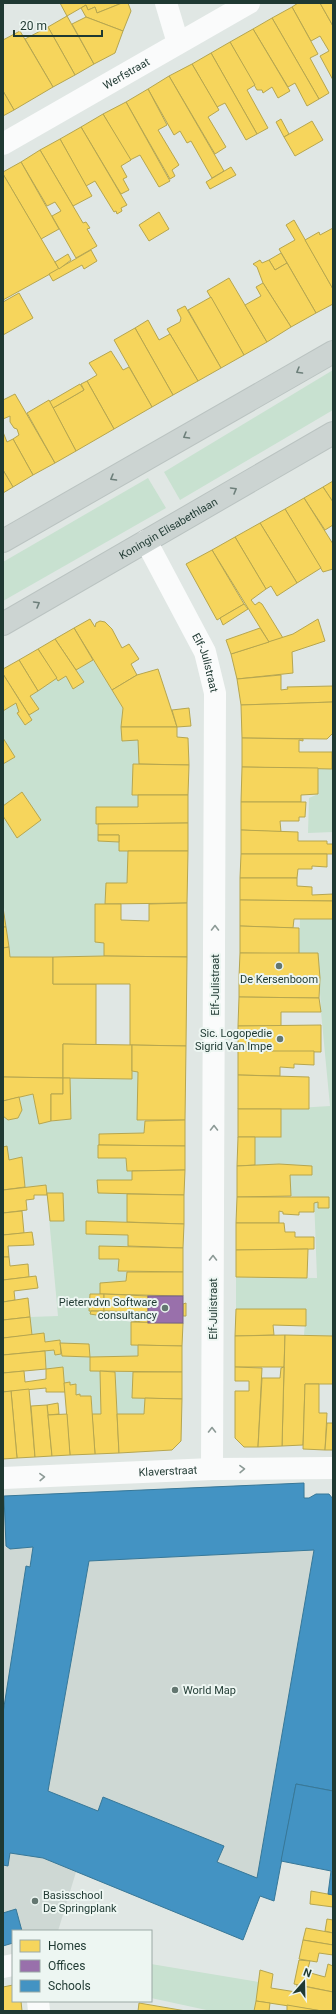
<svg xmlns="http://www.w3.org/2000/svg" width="336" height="2014" viewBox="0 0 336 2014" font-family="Roboto,sans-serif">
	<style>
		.built { fill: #ced8d4 }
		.green { fill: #c8e1d0 }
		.homes { fill: #f6d55c; stroke: #b6a64f }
		.offices { fill: #9970ab; stroke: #746087 }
		.schools { fill: #4393c3; stroke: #387898; fill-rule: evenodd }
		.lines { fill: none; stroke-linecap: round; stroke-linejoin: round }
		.major-casing { stroke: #bac3c1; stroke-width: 24 }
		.minor { stroke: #fafbfb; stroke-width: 22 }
		.major { stroke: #ccd4d2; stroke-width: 22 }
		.oneway { stroke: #6d7f7a }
		.oneway2 { stroke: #8c9a96 }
		.poi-dot { fill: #637670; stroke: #edf6f2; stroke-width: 1.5 }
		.labels { text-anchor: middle; stroke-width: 4; stroke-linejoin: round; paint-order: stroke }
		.street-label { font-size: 11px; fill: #1f3932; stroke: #edf6f2 }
		.poi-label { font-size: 11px; fill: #1f3932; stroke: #edf6f2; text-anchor: end }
	</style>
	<rect width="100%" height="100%" fill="#e0e7e4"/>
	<!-- built -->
	<path class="built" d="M304,1483l1,15h4l7,-4h13l4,5v292l-37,-7 -36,112 -17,44 -167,-68 -18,59h-45v12l-10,3v-450z"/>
	<!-- green -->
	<g class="green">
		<path d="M333,370v40l-153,90 -16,-28z"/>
		<path d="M148,478l18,30 -163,93v-39z"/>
		<path d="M93,660l30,48 -1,32h16l1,24h-6l-1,31h6v12h-42l2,34 21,1v8l9,1 -1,32h-21l-1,21 -10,1v37l9,1v13l-94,1 -7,-58v-135l12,-7 -12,-19v-27l13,-8 3,9 -2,1 8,12 7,-5 -3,-5 9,-6 -8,-13 27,-18 9,-2 8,12 10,-6 -8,-12z"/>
		<path d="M333,749v83l-25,1 1,-35 9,-4v-26z"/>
		<path d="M300,919h33v417l-29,-1 2,-26h-70v-32l81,1 -3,-81 -23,-1 -1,-21h22l-57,-10v-28h26v-28l49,-3 -9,-94 -3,-58h-19z"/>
		<path d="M132,1071l6,1 -1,48 8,1 -1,12 -45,1 -1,24h28l1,12 5,1v9h-35l1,13 29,1v28l-41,-1v13l42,1v11h-29v13h20l-1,12 9,1 -1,9 -26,2v11h-10l1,20 40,8v23h7v11l-48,1v14h10l1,43h-8l-2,-18h-11v-2l-4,1v-10h-6v-3l-6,1 -2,-16 -16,2 -1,-18 9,-1 1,5 6,-1 1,2 27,1 -29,-14v-3l-15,2 -13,-7 -2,-18 28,-1 -12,-131 -21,2 -3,-30 -13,3 -2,-14 -3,1 -1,-31 5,4 10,-2 4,-8 -3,-13 14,-3 6,29 31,-4v-41l62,1z"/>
		<path d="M115,1372h18l-1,25 13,1 -1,16h-27z"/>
		<path d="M151,1964l108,18 -5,29h-43l-60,-13z"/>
	</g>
	<!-- homes -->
	<g class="homes">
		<path d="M60,3h62l-25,10 -2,-6 -7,3 -2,-5 -19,11z"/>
		<path d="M122,3h6l3,8 -8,20 -37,-14 -5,-9 5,-3 2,5 7,-3 2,6z"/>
		<path d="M298,3h22l13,23v54l-13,-24 9,-5 -9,-15 -9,5 -19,-34z"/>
		<path d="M320,3h13v23z"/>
		<path d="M292,7l26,47 -8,4 19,35 -10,6 -47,-81z"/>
		<path d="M67,16l27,48 -19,11 -27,-48z"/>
		<path d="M86,17l37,14 -8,22 -21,11 -22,-40z"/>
		<path d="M272,18l47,81 -12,7 -12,-23 -7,4 -35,-58z"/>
		<path d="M48,27l27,48 -22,12 -28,-48z"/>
		<path d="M253,29l37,62 -12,7 -6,-11 -9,6 -1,-3h-5l-27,-48z"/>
		<path d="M20,31l33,56 -39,23 -11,-19v-51z"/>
		<path d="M230,42l25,43 -8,5 21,38 -11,6 -46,-81z"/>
		<path d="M211,53l46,81 -11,6 -21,-37 -8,4 -25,-43z"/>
		<path d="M192,64l27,46 -11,7 18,30 -11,7 -46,-78z"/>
		<path d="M169,76l55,95 -12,7 -21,-37 -4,2 -7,-12 -6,4 -26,-46z"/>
		<path d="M148,89l19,36 -9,5 21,35 -7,5 3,6 -5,3 -44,-77z"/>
		<path d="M3,91l11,19 -11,6z"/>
		<path d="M126,102l44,79 -11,6 -19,-32 -10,5 -27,-46z"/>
		<path d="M103,114l28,46 -10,6 6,11 -4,2 6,11 -8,4 -40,-67z"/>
		<path d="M281,119l8,15 -5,3 -8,-15z"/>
		<path d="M312,121l11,19 -28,16 -11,-19z"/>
		<path d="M81,127l46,78 -6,3 1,3 -5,3 -1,-3 -2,1 -19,-31 -9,5 -26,-47z"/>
		<path d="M60,139l32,57 -19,10 -33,-56z"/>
		<path d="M40,150l43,73 3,-1 4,6 -3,1 10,17 -21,12 -24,-42 9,-5 -6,-9 -8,4 -26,-44z"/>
		<path d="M21,162l38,67 -18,10 -38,-65v-2z"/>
		<path d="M231,167l5,8 -26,14 -4,-7z"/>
		<path d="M3,174l56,95 -56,31z"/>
		<path d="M159,212l10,17 -20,12 -10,-16z"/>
		<path d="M294,220l39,69v15l-17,9 -37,-64 16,-9 -9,-15z"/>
		<path d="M333,228v61l-28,-49 14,-8 1,3z"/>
		<path d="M91,250l6,11 -13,8 -2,-4 -29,16 -4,-7z"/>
		<path d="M281,253l6,10 -12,7 -6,-10z"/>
		<path d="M68,254l3,6 -12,9 -4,-7z"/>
		<path d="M260,260l2,3 7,-3 6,10 12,-7 29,50 -25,14 -28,-44 -6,-16 -4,-3z"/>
		<path d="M229,278l38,64 -23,13 -37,-64z"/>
		<path d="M263,283l28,44 -24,15 -22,-37 16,-9 -5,-9z"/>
		<path d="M19,293l14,25 -30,17v-33z"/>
		<path d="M211,297l33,58 -23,13 -33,-58z"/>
		<path d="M185,306l36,62 -23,13 -31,-52 13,-7 1,-4 -4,-8z"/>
		<path d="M148,320l11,20 11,-6 28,47 -25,14 -38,-67z"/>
		<path d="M135,328l38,67 -21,12 -38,-67z"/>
		<path d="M111,351l12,19 6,-3 23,40 -38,22 -27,-48 10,-6 -8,-12z"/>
		<path d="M87,381l27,48 -38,22 -23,-43 31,-18 -3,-6z"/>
		<path d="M80,384l4,6 -31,18 -4,-6z"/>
		<path d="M15,394l40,69 -22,12 -20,-36 6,-4 -2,-6 -3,-1 -4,-6v-6l-7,3v-19z"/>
		<path d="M49,400l27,51 -21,12 -28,-50z"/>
		<path d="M3,432l4,10 6,-3 20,36 -20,12 -10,-17z"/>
		<path d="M3,470l10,17 -10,6z"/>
		<path d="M333,481v21l-10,-15z"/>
		<path d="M323,487l10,15v23l-8,5 -21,-32z"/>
		<path d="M304,498l29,46v25l-10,3 -38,-63z"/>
		<path d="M285,509l36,59 -24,15 -37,-60z"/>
		<path d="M260,523l37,60 -20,13 -6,-10 -5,3 -31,-52z"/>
		<path d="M235,537l31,52 -15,11 4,5 4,-3 3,2 21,34 -14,4 -57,-92z"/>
		<path d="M212,550l32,54 -27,16 -31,-56z"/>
		<path d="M244,604l4,5 -25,16 -3,-7z"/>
		<path d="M90,619l5,8 1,-4 4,-2 5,1 7,7 10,19 7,-4 10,15 -8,5 6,11 -25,15 -38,-62z"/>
		<path d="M318,619l7,22 -33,11 1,21 -56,6 -6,-25 62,-20z"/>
		<path d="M74,628l19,32 -17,10 -21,-31z"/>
		<path d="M260,628l9,14 -38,12 -5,-14z"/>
		<path d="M55,639l29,43 -11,7 -7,-13 -8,5 -20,-32z"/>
		<path d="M38,649l19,29 -19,13 -19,-31z"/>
		<path d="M19,660l19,31 -8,5 9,13 -10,6 -26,-41v-5z"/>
		<path d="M158,669l19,58h-56l2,-19 -11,-18 25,-15z"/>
		<path d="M3,674l29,46 -7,5 -8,-12 2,-1 -3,-9 -13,8z"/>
		<path d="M281,675v15l7,-1 -1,-2 46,-1v16l-92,3 -4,-26z"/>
		<path d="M333,702v31l-6,6 -85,-1 -1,-33z"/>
		<path d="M189,708l2,18 -14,1 -5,-17z"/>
		<path d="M121,727h56v10l11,1 1,27 -50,-1 -1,-24 -16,1z"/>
		<path d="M3,738l12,19 -12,7z"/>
		<path d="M242,738l61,1v2l-4,-1v12h33v17l-90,-2z"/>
		<path d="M133,764l56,1 -1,30h-56z"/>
		<path d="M242,767l76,1v26l-17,1v7h-60z"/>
		<path d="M22,792l19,28 -24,18 -14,-22v-10z"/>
		<path d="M138,795h50v28l-92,1v-17h42z"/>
		<path d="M241,802h65l-1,15h-6v4h-19l1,11 -40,-2z"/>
		<path d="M188,823v28h-69v-16h-21v-11z"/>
		<path d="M241,830l57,2v9h29v3h6v10h-92z"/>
		<path d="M98,835h21v7l-21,-1z"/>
		<path d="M128,851h60l-1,52 -82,1 1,-21h21z"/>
		<path d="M241,854h86v13l-15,-1v3h-14l-1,9h-57z"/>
		<path d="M240,878h57v8l15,1v8l21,-1v7l-93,-1z"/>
		<path d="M240,900l93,1v18h-39l-1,9 -53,-2z"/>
		<path d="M187,903v54l-83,-1v-13l-9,-1v-38h26v16l28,1v-17z"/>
		<path d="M3,907l3,20h-3z"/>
		<path d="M240,926l59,2v26l-59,-1z"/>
		<path d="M3,927h3l3,20 -6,1z"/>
		<path d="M9,947l1,10h43v27h43v61l-33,-1v34l-60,-1v-129z"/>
		<path d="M240,953h78l2,25 -81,-1z"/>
		<path d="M104,956l83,1 -1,89 -56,-1v-61h-77v-27z"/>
		<path d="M239,977l81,1 -1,20 -80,-1z"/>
		<path d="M239,997l80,1 2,14h-40v14h-43z"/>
		<path d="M321,1025v27l-83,-1v-25z"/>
		<path d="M63,1044l69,1v34l-69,-1z"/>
		<path d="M132,1045l54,1 -1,74h-48l1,-48 -6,-1z"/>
		<path d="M238,1051h76v14l-20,-1v4l-14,-1v9l-42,-1z"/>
		<path d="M238,1075l71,2v32h-71z"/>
		<path d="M3,1077l60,1v16h-12v27l-12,3 -6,-30 -30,7z"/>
		<path d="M63,1078h7l1,41 -20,2v-27h12z"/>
		<path d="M19,1097l3,13 -4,8 -10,2 -5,-4v-15z"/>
		<rect x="238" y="1109" width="43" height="28"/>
		<path d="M185,1120v26l-86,-1v-11l45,-1 1,-12z"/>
		<path d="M238,1137h17v28l-18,1z"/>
		<path d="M98,1145l87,1v24l-58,1 -1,-13h-28z"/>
		<path d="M7,1146l2,14 13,-3 3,30 -22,3v-43z"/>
		<path d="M279,1164l33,2v9h-22l1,21 -54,1v-31z"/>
		<path d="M185,1170l-1,25 -86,-2 -1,-13h35v-9z"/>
		<path d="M46,1185l1,10h-13v4l-8,1 1,10 -24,3v-23z"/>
		<path d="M47,1193h16l1,28h-14z"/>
		<path d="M127,1194l57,1v29l-57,-2z"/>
		<path d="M237,1197h92v11h-11v-6l-4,1v9h-15v3l-16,-1v-2l-4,-1v12h-43z"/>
		<path d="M22,1211l2,22 -21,2v-22z"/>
		<path d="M86,1221l98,3 -1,24 -55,-2v-11l-42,-1z"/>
		<path d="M236,1223h48l1,9h10v5h19v12l-78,1z"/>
		<path d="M32,1232l2,13 -26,1 1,11h-6v-22z"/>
		<path d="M99,1246l84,2v24l-65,-1 1,-12h-20z"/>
		<path d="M308,1249l-1,29 -71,-1v-27z"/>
		<path d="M3,1257h6l1,9 18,-2 1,13 -26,3z"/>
		<path d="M127,1272h56v24l-83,-2v-11l26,-2z"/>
		<path d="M36,1276l2,12 -24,3 1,9 -12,2v-22z"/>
		<path d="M90,1294h14v17h-15z"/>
		<path d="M104,1294l44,2v16l-44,-1z"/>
		<path d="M28,1298l2,19 -27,3v-18z"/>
		<path d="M186,1303v13h-3v-12z"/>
		<path d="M236,1309h70v17l-33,-1 1,10 -39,1z"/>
		<path d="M91,1311l48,1v10l-49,-8z"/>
		<path d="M139,1312h9v11l-9,-1z"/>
		<path d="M30,1317l2,18 -29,3v-18z"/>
		<path d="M131,1322l52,1 -1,23 -51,-1z"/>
		<path d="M44,1333l1,9 15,-2 1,14 -6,1 -1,-5 -51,5v-17z"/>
		<path d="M285,1335l-1,32h-49v-31z"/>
		<path d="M285,1335l48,1v48h-28l-2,61 -21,1z"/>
		<path d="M60,1343l29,1 1,13 -28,-1z"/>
		<path d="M138,1345l44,1v26l-92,-1v-14l48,-1z"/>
		<path d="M45,1351l1,18 -43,4v-18z"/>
		<path d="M63,1367l2,25h-19v-4l-43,4v-19l21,-2 1,11 21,-3v-10z"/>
		<path d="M235,1367l27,1 -4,79h-14l-9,-9v-47h14v-10h-14z"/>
		<path d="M284,1367l-2,79 -24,1 4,-69h18l1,-10z"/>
		<path d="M100,1371l15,1 4,81 -24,1 -3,-40h9z"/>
		<path d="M133,1372h49v27l-50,-1z"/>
		<path d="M70,1382v3l6,-1v11l4,-1v2h11l4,58 -25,1 -6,-72z"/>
		<path d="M305,1384h14v29h8l-2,37 -22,-1z"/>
		<path d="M29,1389l6,68 -18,1 -6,-67z"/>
		<path d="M11,1391l6,67 -14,1v-67z"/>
		<path d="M145,1398l37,1 -1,42 -9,9 -53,3 -2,-39h27z"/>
		<path d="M58,1403l1,11 -11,1 -1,-10z"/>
		<path d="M47,1405l5,51 -17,1 -4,-51z"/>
		<path d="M67,1414l3,41 -18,1 -4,-41z"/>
		<path d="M327,1423h6v27h-8z"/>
		<path d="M311,1891l22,4v12l-23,-3z"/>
		<path d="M327,1919l6,1v13l-8,-2z"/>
		<path d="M306,1928l27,5v12l-30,-5z"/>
		<path d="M303,1940l30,5v10l-14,-2 -2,9 -18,-3z"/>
		<path d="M299,1960l11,1 -3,11 18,5 3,-13 5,2v26l-39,-8z"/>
		<path d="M260,1970l13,4 -2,14 25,4 1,-7 36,7v19h-11l-66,-10z"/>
		<path d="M13,1985v16h8l1,10h-19v-24z"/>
		<path d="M256,2001l14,2 -1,8h-15z"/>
		<path d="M139,2003l47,8h-48z"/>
		<path d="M287,2005l35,6h-35z"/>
	</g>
	<!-- offices -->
	<rect class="offices" x="148" y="1296" width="35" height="27"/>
	<!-- schools -->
	<g class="schools">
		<path d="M304,1483v15h5l7,-4h13l4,5v292l-37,-7 -22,117 -14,-5 -17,44 -200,-82 -33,-5 -2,13 -5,-1v-152l23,-147 4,1 3,-20 -23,2 -4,-3 -2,-50zM314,1550l-57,328 -40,-16 7,-16 -121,-49 -5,14 -50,-20 41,-230z"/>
		<path d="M296,1784l37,7v104l-5,-1 3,-23 -50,-10z"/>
		<path d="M16,1909l6,22h-9v12l-10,3v-33z"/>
	</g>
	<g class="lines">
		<defs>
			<g id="major">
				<path d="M3,541l330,-189"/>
				<path id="s4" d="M3,624l330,-191"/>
			</g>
		</defs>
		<!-- major casing -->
		<use href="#major" class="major-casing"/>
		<!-- minor -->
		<g class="minor">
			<path d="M166,3l12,40"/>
			<path id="s1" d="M3,144l246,-141"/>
			<path id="s2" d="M146,541l59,111 10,41 -3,776"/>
			<path id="s3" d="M3,1478l209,-9 121,-1"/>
			<path d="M3,1967l10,-2"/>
			<path d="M38,2001l1,10"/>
		</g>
		<!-- major -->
		<use href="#major" class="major"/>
	</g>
	<!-- one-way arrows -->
	<defs><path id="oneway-chevron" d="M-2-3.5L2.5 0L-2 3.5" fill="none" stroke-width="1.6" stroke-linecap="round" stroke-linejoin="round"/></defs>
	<g class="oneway">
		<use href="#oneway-chevron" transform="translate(299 371) rotate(150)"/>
		<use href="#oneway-chevron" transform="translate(186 436) rotate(150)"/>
		<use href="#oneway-chevron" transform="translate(113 478) rotate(150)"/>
		<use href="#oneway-chevron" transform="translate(234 490) rotate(-30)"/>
		<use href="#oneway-chevron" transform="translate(37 604) rotate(-30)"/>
	</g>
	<g class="oneway2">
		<use href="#oneway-chevron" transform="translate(215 928) rotate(-90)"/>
		<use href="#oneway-chevron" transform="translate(214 1128) rotate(-90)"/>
		<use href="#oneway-chevron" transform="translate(213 1258) rotate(-90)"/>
		<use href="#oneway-chevron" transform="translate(212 1430) rotate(-90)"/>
		<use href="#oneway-chevron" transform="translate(242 1469) rotate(-1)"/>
		<use href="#oneway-chevron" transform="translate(42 1477) rotate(-2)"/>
	</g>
	<!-- markers -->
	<g class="poi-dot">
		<circle cx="279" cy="966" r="4"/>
		<circle cx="280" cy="1039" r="4"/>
		<circle cx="165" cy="1308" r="4"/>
		<circle cx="175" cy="1690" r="4"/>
		<circle cx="35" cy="1901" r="4"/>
	</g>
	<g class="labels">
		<!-- street labels -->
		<g class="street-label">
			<text dy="4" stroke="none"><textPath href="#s1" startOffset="142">Werfstraat</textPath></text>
			<text dy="4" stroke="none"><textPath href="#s4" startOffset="191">Koningin Elisabethlaan</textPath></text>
			<text dy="4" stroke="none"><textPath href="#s2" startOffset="136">Elf-Julistraat</textPath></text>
			<text transform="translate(215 985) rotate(-90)" y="4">Elf-Julistraat</text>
			<text transform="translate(213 1309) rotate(-90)" y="4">Elf-Julistraat</text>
			<text dy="4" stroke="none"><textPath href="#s3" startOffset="165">Klaverstraat</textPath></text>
		</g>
		<!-- poi labels -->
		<g class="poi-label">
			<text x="279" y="983" text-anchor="middle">De Kersenboom</text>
			<text x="272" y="1037">Sic. Logopedie<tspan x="272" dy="13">Sigrid Van Impe</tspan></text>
			<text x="157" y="1306">Pietervdvn Software<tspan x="157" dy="13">consultancy</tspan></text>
			<text x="183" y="1694" text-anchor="start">World Map</text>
			<text x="43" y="1899" text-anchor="start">Basisschool<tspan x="43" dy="13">De Springplank</tspan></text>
		</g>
	</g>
	<!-- border -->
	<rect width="336" height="2014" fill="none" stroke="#1f3932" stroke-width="8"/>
	<!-- legend -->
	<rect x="12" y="1930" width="140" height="72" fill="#edf6f2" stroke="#9baaa5"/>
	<rect x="20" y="1940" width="20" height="12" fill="#f6d55c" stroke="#9baaa5"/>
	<text x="48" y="1950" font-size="12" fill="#1f3932">Homes</text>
	<rect x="20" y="1960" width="20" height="12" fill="#9970ab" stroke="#9baaa5"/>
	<text x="48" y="1970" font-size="12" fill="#1f3932">Offices</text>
	<rect x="20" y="1980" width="20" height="12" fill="#4393c3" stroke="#9baaa5"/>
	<text x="48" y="1990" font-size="12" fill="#1f3932">Schools</text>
	<!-- north arrow -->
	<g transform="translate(304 1982) rotate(20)" stroke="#edf6f2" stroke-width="3" paint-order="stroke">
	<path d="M0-3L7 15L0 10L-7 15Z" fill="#1f3932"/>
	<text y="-6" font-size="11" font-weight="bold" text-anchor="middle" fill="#1f3932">N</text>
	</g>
	<!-- scale -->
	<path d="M14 30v6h88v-6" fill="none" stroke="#1f3932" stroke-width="2"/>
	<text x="20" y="30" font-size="12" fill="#1f3932" stroke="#edf6f2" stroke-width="3" paint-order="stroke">20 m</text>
</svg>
